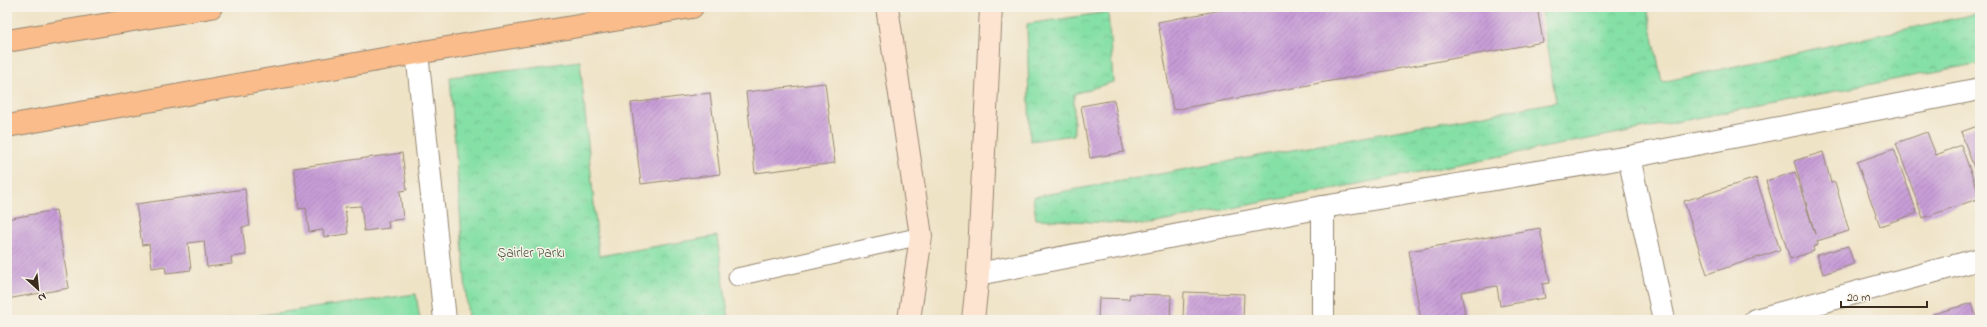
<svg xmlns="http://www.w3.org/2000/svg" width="1987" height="327" viewBox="0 0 1987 327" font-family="'Indie Flower',sans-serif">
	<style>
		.grass { fill: #85e0a6; stroke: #608562 }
		.park { fill: url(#park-crowns); stroke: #608562 }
		.building { fill: url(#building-hatch) }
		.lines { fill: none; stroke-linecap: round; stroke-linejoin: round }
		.lane-casing { stroke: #958672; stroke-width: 19 }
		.street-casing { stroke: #958672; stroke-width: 24 }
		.secondary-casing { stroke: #958672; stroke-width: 24 }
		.primary-casing { stroke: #958672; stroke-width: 24 }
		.lane { stroke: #fff; stroke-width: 17 }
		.street { stroke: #fff; stroke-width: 22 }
		.secondary { stroke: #fde4d0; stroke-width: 22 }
		.primary { stroke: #f9bc8a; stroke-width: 22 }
		.labels { text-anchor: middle; stroke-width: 3; stroke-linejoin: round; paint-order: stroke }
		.park-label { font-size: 14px; fill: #4e5840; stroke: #f7f3e8 }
	</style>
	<defs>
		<pattern id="park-crowns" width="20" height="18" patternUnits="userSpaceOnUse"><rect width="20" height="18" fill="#85e0a6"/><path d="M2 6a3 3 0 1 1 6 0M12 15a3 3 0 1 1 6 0" fill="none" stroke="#74c08e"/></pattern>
		<pattern id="building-hatch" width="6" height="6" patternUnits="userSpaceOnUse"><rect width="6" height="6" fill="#c79dd7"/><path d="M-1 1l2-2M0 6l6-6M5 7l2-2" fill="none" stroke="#a380ae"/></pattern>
	</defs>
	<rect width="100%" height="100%" fill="#f7f3e8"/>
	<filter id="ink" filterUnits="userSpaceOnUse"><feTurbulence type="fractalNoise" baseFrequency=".025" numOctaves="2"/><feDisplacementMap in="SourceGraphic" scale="8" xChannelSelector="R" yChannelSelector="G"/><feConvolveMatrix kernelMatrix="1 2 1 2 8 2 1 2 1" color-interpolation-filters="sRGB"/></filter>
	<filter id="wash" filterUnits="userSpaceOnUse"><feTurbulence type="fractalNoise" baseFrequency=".012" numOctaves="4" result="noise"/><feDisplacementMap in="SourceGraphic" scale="16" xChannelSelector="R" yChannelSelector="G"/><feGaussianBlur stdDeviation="0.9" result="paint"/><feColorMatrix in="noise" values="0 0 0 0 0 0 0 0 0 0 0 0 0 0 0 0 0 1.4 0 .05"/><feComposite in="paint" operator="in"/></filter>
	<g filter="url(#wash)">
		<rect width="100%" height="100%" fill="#efe3c6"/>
		<!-- grass -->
		<path class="grass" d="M416,294l4,26h-195z"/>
		<!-- park -->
		<g class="park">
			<path d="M1540,7h107l15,75 318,-69v50l-834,162 -110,-6 -3,-22 523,-95z"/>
			<path d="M1108,12l5,70 -39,12v41l-44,6 -3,-117z"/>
			<path d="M580,61l19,195 118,-20 12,84h-261l-18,-243z"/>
		</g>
		<g id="blocks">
			<!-- building -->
			<g class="building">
				<path d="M1237,7h300l6,35 -370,68 -15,-88z"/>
				<path d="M825,83l10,80 -80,10 -9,-81z"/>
				<path d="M710,93l10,81 -79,10 -10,-81z"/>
				<path d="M1114,100l10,52 -34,6 -9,-52z"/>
				<path d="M1980,125v41l-6,2 -13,-36z"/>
				<path d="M1927,132l9,23 25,-10 19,53 -57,20 -27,-75z"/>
				<path d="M1894,149l23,64 -37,13 -23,-64z"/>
				<path d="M1823,152l8,31 4,-1 14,49 -32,10 1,4 -5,2 1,4 -24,8 -24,-78 29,-9 20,62 -21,-73z"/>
				<path d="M402,153l5,37 -7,1 3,28 -15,2 1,7 -25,3 -3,-25 -16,1 3,27 -24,3 -1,-7 -14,2 -3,-24 -7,1 -5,-41z"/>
				<path d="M1980,169v16l-5,-14z"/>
				<path d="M1756,178l24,72 -73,24 -23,-73z"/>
				<path d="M245,189l5,37 -8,1 4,28 -15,2 1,7 -25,3 -3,-26 -16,2 3,27 -25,3 -1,-7 -13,2 -3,-24 -7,1 -6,-41z"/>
				<path d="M56,210l13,78 -62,11v-80z"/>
				<path d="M1540,228l10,55 -8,1 3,14 -45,8 -3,-20 -36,6 4,22 -33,6h-11l-12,-69z"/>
				<path d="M1848,246l6,18 -31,10 -6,-19z"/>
				<path d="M1184,292l60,2 -1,26h-60z"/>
				<path d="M1130,294l41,1 -1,25h-72l1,-22 30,1z"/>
				<path d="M1972,303l5,17h-43l-1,-6z"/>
			</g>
		</g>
	</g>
	<g filter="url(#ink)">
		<use href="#blocks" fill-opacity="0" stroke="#958672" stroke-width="1"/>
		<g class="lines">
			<defs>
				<path id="lane" d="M737,277l184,-41"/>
				<g id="street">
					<path d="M417,53l28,267"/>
					<path d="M1629,157l35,163"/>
					<path d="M1323,207v113"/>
					<path d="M978,274l345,-67 306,-50 351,-68"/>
					<path d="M1755,320l225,-61"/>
				</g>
				<g id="secondary">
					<path d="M887,7l34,229 -12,84"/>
					<path d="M973,320l5,-46 13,-267"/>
				</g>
				<g id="primary">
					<path d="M7,41l204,-34"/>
					<path d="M7,126l410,-73 275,-46"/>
				</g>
			</defs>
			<!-- lane casing -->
			<use href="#lane" class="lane-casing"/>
			<!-- street casing -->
			<use href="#street" class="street-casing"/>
			<!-- secondary casing -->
			<use href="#secondary" class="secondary-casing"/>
			<!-- primary casing -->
			<use href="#primary" class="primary-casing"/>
			<!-- lane -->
			<use href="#lane" class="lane"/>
			<!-- street -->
			<use href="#street" class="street"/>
			<!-- secondary -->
			<use href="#secondary" class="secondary"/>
			<!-- primary -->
			<use href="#primary" class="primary"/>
		</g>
	</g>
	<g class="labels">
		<!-- park labels -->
		<g class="park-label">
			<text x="531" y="257">Şairler Parkı</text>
		</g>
	</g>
	<!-- margin -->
	<rect width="1987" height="327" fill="none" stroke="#f7f3e8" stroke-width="24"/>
	<!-- north arrow -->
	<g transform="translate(38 289) rotate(153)" stroke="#f7f3e8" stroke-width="3" paint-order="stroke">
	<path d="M0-3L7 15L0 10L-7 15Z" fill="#3b2a1e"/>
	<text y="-6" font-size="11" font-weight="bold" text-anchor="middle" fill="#3b2a1e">N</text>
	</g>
	<!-- scale -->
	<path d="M1841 301v6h86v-6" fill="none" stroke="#3b2a1e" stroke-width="2"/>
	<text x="1847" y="301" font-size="12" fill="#3b2a1e" stroke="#f7f3e8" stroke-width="3" paint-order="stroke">20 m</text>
</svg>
